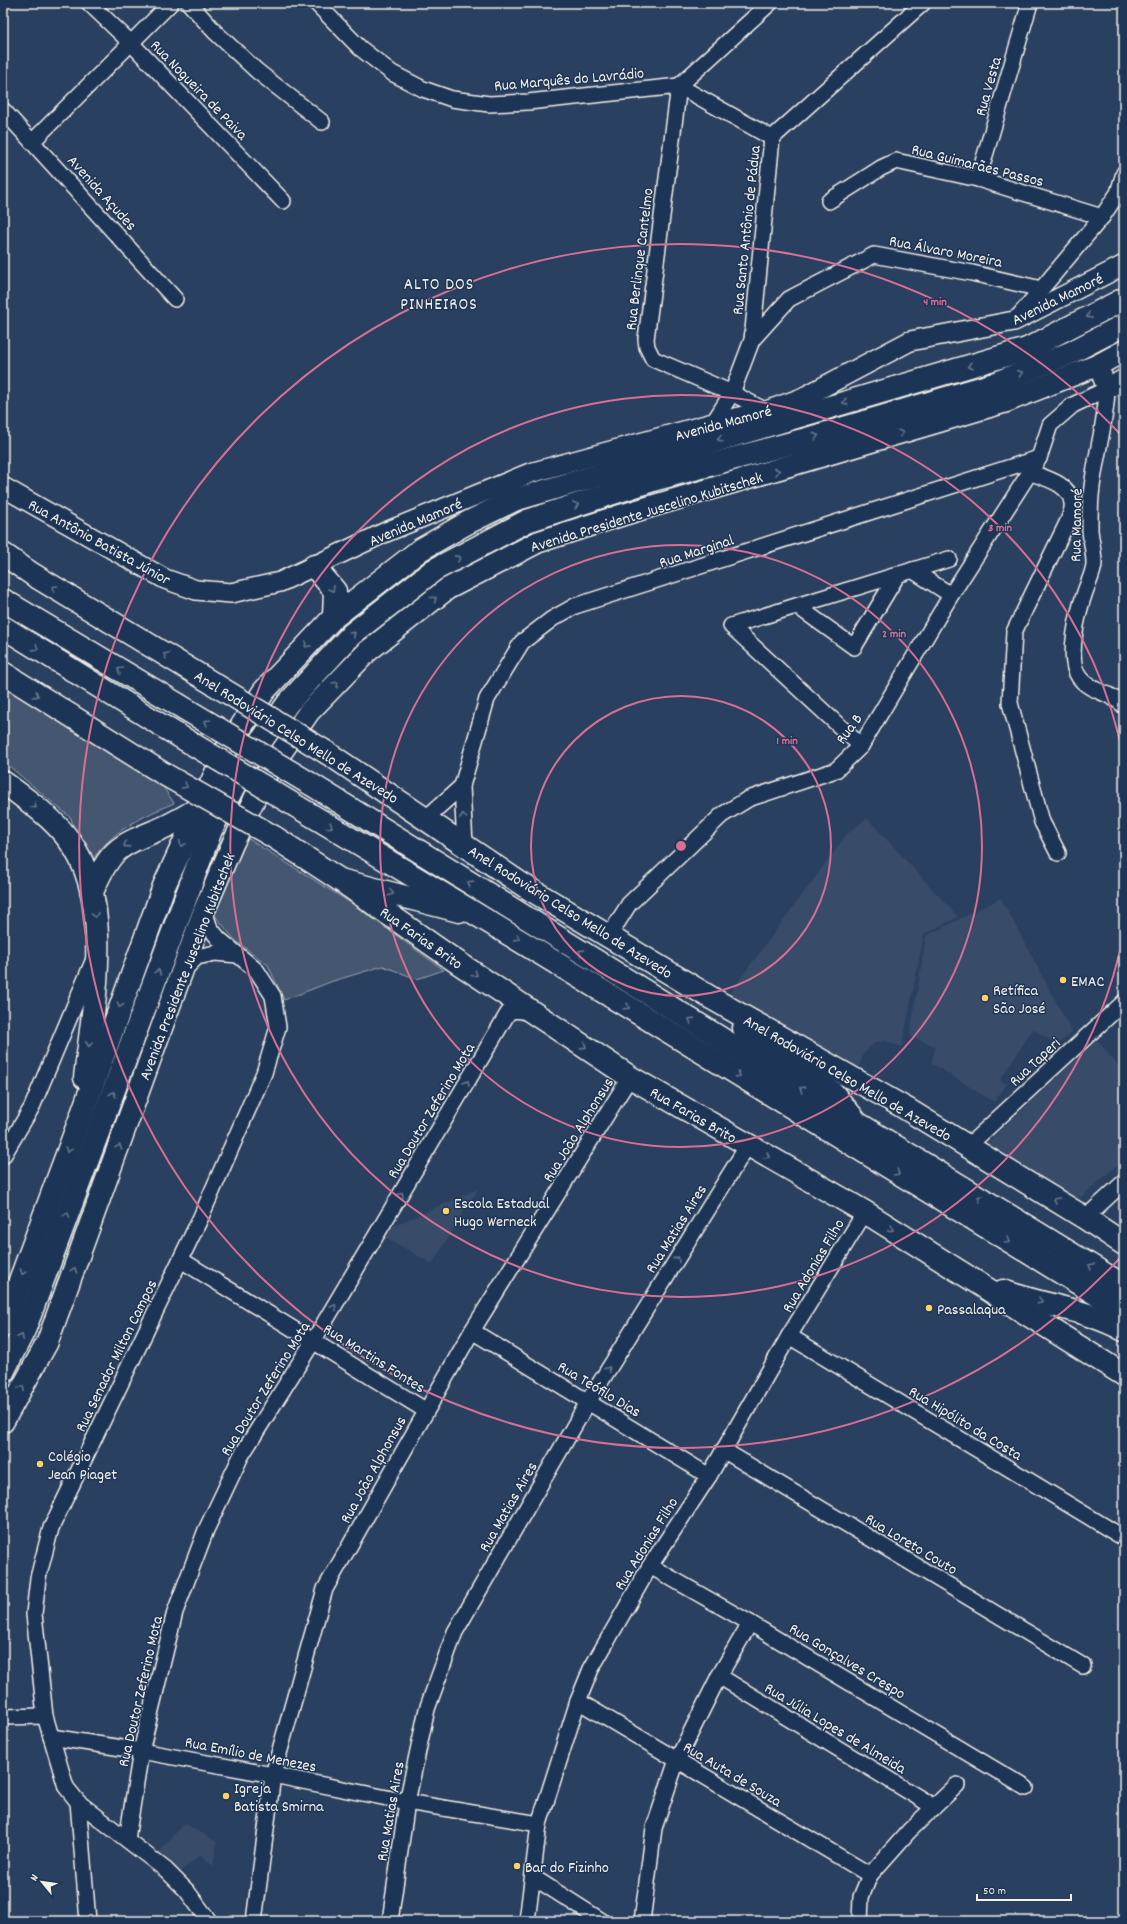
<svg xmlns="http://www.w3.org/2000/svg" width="1127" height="1924" viewBox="0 0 1127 1924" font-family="Dekko,sans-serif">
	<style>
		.built { fill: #374c69 }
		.green { fill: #445771; stroke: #9ca4ac }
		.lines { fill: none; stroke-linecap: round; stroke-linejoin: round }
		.minor-casing { stroke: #f4f1e8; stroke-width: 18 }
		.tertiary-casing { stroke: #f4f1e8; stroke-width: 22 }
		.secondary-casing { stroke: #f4f1e8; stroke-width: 24 }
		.primary-casing { stroke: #f4f1e8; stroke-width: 25 }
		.trunk-casing { stroke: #f4f1e8; stroke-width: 25 }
		.motorway-casing { stroke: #f4f1e8; stroke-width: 25 }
		.minor { stroke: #1d3557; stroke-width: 15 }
		.tertiary { stroke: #1d3557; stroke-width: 19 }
		.secondary { stroke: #1d3557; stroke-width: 21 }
		.primary { stroke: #1d3557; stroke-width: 22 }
		.trunk { stroke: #1d3557; stroke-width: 22 }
		.motorway { stroke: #1d3557; stroke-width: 22 }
		.primary-bridge-casing { stroke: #f4f1e8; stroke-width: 25; stroke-linecap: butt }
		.motorway-bridge-casing { stroke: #f4f1e8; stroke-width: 25; stroke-linecap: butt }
		.primary-bridge { stroke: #1d3557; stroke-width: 22 }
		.motorway-bridge { stroke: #1d3557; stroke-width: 22 }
		.oneway { stroke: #68778a }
		.ring { fill: none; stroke: #d66f93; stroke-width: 2 }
		.poi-dot { fill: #ffd166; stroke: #1d3557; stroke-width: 1.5 }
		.labels { text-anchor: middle; stroke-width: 3; stroke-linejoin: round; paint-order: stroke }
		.street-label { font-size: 16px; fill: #f4f1e8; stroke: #1d3557 }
		.poi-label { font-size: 16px; fill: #f4f1e8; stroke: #1d3557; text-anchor: start }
		.neighbourhood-label { font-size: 17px; letter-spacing: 1px; fill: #f4f1e8; stroke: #1d3557 }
		.centre { fill: #d66f93; stroke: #1d3557; stroke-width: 2 }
		.ring-label { font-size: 12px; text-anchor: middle; font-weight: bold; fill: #d66f93; stroke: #1d3557; stroke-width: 3; stroke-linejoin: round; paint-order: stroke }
	</style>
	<rect width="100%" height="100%" fill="#2a4060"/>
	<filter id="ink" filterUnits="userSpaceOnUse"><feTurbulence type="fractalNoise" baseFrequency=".025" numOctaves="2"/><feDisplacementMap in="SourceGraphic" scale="8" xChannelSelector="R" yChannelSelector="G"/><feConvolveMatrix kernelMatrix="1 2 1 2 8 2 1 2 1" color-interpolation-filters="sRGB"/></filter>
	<g filter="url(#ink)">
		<!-- built -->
		<g class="built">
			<path d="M867,818l91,99 -34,17 -22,113 -17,-6 -11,2 -11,11 -5,16 -129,-76 118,-160z"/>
			<path d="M1001,898l71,134 -14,13 -25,-16 -33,51 7,4 -13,18 -63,-39 5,-16 -26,-11 16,-100z"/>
			<path d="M1097,1040l27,33v86l-45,40 -93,-55z"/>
			<path d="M478,1189l-46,75 -54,-31z"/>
			<path d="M184,1823l33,19 -4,24 -13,-11 -25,21 -19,-20z"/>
		</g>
		<!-- green -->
		<g class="green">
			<path d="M3,673l143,89 28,41c-37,16 -69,31 -88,68l-15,-53 -68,-57z"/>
			<path d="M247,838l107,67 90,65 -27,9 -34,-13 -50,15 -49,19 -16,-35 -33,-25 -23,-28z"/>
		</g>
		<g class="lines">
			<defs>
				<g id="minor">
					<path d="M89,3l42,40 152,158"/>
					<path d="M189,3l26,29 42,39 65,51"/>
					<path d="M316,3l44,45 32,25 31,16 29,10 37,5 39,-2 151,-16 93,52"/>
					<path d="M679,86l-33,253 1,8 6,12 79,34 34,18"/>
					<path d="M679,86l91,-83"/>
					<path d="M3,110l172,189"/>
					<path d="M32,142l139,-139"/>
					<path d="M978,179l52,-176"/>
					<path d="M829,201l52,-33 15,-7 82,18 124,38"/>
					<path d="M1017,318l85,-101 16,-24 6,-20"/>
					<path d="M752,340l37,-41 85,-44 98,18 69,16"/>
					<path d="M713,423l19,-30 20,-53 20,-202 151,-135"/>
					<path d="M1029,472c15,6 41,11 43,31 1,5 -2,13 -4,18l-54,111 -4,71 32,119 16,31"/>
					<path d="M912,570l39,25"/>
					<path d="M797,606l57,41 44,-73"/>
					<path d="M861,746l-130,-120 218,-67"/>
					<path d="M426,818l36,-32"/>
					<path d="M465,846l-3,-60 25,-87 35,-57 30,-23 23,-13 464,-148"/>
					<path d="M204,911l6,17 9,11 38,32 16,25 5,31 -14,46 -64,146 -149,309 -13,50 -4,36 11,102 21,71 12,15 88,68 21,21 22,30"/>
					<path d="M609,936l20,-32 93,-89 26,-16 88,-29 25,-24 90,-151 88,-137 11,-33 23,-20 34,-16c-1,37 -13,71 -16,107 -1,11 -1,23 -1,34 1,11 4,22 4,33 0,9 -6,20 -9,29 -7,20 -19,67 -6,85 10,15 33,15 45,29"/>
					<path d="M185,969l12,-12 18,-4 23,2"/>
					<path d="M968,1146l156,-144"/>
					<path d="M3,1156l29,-49 62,-148"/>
					<path d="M1085,1218l39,-36"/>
					<path d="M181,1260l244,150"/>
					<path d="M472,1331l237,145"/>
					<path d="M789,1336l335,202"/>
					<path d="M723,1450l360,216"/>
					<path d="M650,1566l100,57 276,165"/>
					<path d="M719,1676l215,131"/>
					<path d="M578,1701l292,174"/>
					<path d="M3,1717l42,-1"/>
					<path d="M51,1737l90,14 132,24 134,27 132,22"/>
					<path d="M78,1802l10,119"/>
					<path d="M127,1839l14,-88 34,-139 31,-82 35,-74 73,-116 194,-327 6,-3 17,2"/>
					<path d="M533,1877l69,44"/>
					<path d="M254,1921l19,-146 52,-186 147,-258 158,-254"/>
					<path d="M390,1921l17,-119 20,-93 28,-77 133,-230 160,-257"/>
					<path d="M527,1921l12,-97 39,-123 13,-32 59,-103 59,-90 80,-140 76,-124"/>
					<path d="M642,1921l12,-93 23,-68 42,-84 31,-53"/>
					<path d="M860,1921l1,-24 9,-22 39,-44 48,-46"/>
				</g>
				<g id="tertiary">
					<path d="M1098,365l9,24 17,-10"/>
					<path d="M3,487l162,92 31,11 35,3 49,-11 106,-50 144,-59 183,-50 53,-12 36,-13 108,-57 104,-20 110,-56"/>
				</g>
				<path id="secondary" d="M3,1422l44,-79 157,-432 29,-68 34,-70 42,-61 59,-61 79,-62 91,-47 84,-27 383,-113 93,-37 26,-14"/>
				<g id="primary">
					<path d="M3,554l29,20 167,101"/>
					<path d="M3,673l161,101"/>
					<path d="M329,754l194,131 190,114 192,109 180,110 39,26"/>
					<path d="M274,837l66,43 114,80 176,117 235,135 259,163"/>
					<path d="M744,1028l13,12 75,52 22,27"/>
					<path d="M1003,1291c41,15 83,18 121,39"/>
				</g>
				<g id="trunk">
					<path d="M314,566l21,25 -1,26"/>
					<path d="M3,782c23,17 49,35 66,58 46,61 24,167 16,238"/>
					<path d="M92,892c18,-43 26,-46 68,-63 13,-5 25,-13 38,-20"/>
					<path d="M3,1326l79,-212 82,-228 63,-137 37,-58 70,-74 86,-67 47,-27 47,-23 513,-151 97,-50"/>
					<path d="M3,1372l22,-44 186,-498 36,-69 41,-58 64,-69 82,-64 93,-49 129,-42 147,-39 191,-56 76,-31 54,-28"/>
				</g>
				<g id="motorway">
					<path d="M3,600l174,104"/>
					<path d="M3,627l161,100"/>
					<path d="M309,783l550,341 265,162"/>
					<path d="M296,806c278,165 552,337 828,505"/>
					<path d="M340,880l119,31"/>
				</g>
			</defs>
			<!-- minor casing -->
			<use href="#minor" class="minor-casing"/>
			<!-- tertiary casing -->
			<use href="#tertiary" class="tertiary-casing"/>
			<!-- secondary casing -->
			<use href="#secondary" class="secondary-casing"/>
			<!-- primary casing -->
			<use href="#primary" class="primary-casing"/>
			<!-- trunk casing -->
			<use href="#trunk" class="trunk-casing"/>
			<!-- motorway casing -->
			<use href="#motorway" class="motorway-casing"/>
			<!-- minor -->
			<use href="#minor" class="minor"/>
			<!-- tertiary -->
			<use href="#tertiary" class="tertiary"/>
			<!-- secondary -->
			<use href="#secondary" class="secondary"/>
			<!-- primary -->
			<use href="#primary" class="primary"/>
			<!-- trunk -->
			<use href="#trunk" class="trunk"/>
			<!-- motorway -->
			<use href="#motorway" class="motorway"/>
			<defs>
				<g id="primary-bridge">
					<path d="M199,675l130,79"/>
					<path d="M164,774l110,63"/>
				</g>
				<g id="motorway-bridge">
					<path d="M177,704l132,79"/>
					<path d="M164,727l132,79"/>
				</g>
			</defs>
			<!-- primary-bridge casing -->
			<use href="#primary-bridge" class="primary-bridge-casing"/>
			<!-- motorway-bridge casing -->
			<use href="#motorway-bridge" class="motorway-bridge-casing"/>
			<!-- primary-bridge -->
			<use href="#primary-bridge" class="primary-bridge"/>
			<!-- motorway-bridge -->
			<use href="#motorway-bridge" class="motorway-bridge"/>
		</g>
		<!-- one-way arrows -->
		<defs><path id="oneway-chevron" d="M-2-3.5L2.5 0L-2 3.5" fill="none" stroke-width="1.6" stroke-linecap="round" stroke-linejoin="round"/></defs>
		<g class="oneway">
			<use href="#oneway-chevron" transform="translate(1089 316) rotate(153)"/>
			<use href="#oneway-chevron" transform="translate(970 366) rotate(164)"/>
			<use href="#oneway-chevron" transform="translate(1020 373) rotate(-22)"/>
			<use href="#oneway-chevron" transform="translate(845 402) rotate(164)"/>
			<use href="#oneway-chevron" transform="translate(901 433) rotate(-17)"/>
			<use href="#oneway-chevron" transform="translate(816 436) rotate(-16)"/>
			<use href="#oneway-chevron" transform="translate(720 439) rotate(164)"/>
			<use href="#oneway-chevron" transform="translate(777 471) rotate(-17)"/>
			<use href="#oneway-chevron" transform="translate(576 505) rotate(-18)"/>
			<use href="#oneway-chevron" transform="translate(458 558) rotate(-28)"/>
			<use href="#oneway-chevron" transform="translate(54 588) rotate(-149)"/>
			<use href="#oneway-chevron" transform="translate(332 589) rotate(59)"/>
			<use href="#oneway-chevron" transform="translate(434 599) rotate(-38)"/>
			<use href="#oneway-chevron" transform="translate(353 634) rotate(-42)"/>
			<use href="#oneway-chevron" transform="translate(307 645) rotate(133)"/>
			<use href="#oneway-chevron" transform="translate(36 648) rotate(32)"/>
			<use href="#oneway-chevron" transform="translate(166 655) rotate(-149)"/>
			<use href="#oneway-chevron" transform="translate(120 670) rotate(-149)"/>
			<use href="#oneway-chevron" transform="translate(336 684) rotate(-46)"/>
			<use href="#oneway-chevron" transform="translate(36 695) rotate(33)"/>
			<use href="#oneway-chevron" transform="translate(207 722) rotate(-149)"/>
			<use href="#oneway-chevron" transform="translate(185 786) rotate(30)"/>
			<use href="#oneway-chevron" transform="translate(34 806) rotate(40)"/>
			<use href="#oneway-chevron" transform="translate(463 816) rotate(-93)"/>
			<use href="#oneway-chevron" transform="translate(330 826) rotate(31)"/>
			<use href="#oneway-chevron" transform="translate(182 844) rotate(114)"/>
			<use href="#oneway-chevron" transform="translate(126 845) rotate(147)"/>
			<use href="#oneway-chevron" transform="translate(470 883) rotate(-148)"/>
			<use href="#oneway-chevron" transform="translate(391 893) rotate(15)"/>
			<use href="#oneway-chevron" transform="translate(95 915) rotate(83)"/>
			<use href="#oneway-chevron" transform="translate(517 938) rotate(32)"/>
			<use href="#oneway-chevron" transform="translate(581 952) rotate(-148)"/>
			<use href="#oneway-chevron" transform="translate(158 972) rotate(-70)"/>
			<use href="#oneway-chevron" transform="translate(475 974) rotate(34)"/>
			<use href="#oneway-chevron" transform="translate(120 1005) rotate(109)"/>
			<use href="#oneway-chevron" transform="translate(627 1007) rotate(32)"/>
			<use href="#oneway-chevron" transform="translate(691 1020) rotate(-148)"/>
			<use href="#oneway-chevron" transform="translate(89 1044) rotate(96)"/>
			<use href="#oneway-chevron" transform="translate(584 1046) rotate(33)"/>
			<use href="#oneway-chevron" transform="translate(738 1075) rotate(32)"/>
			<use href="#oneway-chevron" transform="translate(467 1083) rotate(-59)"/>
			<use href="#oneway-chevron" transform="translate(802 1089) rotate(-148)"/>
			<use href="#oneway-chevron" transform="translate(113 1094) rotate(-70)"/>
			<use href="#oneway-chevron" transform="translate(119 1147) rotate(-70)"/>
			<use href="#oneway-chevron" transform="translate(68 1150) rotate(110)"/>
			<use href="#oneway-chevron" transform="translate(767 1156) rotate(30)"/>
			<use href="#oneway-chevron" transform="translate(897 1173) rotate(31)"/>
			<use href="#oneway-chevron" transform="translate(401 1195) rotate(-59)"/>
			<use href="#oneway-chevron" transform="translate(980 1198) rotate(-149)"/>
			<use href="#oneway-chevron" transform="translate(1056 1200) rotate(-148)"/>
			<use href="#oneway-chevron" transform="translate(67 1215) rotate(-70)"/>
			<use href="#oneway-chevron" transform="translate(891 1229) rotate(32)"/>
			<use href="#oneway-chevron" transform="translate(1008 1241) rotate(31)"/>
			<use href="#oneway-chevron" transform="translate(677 1259) rotate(-58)"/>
			<use href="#oneway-chevron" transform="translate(1091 1266) rotate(-149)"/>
			<use href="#oneway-chevron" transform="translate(74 1270) rotate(-70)"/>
			<use href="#oneway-chevron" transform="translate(23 1272) rotate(110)"/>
			<use href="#oneway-chevron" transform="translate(1040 1301) rotate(14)"/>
			<use href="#oneway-chevron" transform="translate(334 1307) rotate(-59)"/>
			<use href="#oneway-chevron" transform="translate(21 1337) rotate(-63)"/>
			<use href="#oneway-chevron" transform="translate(608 1369) rotate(-58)"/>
			<use href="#oneway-chevron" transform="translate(22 1388) rotate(-61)"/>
		</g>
	</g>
	<!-- distance rings -->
	<g class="ring">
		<circle cx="681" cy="846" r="150"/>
		<circle cx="681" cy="846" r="301"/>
		<path d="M1124 932A451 451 0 1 1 1124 760"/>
		<path d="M1121 1257A602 602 0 1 1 1121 435"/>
	</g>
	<!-- markers -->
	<g class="poi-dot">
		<circle cx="1063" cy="980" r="4"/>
		<circle cx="985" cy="998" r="4"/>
		<circle cx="446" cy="1211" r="4"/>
		<circle cx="929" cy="1308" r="4"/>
		<circle cx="40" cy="1464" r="4"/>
		<circle cx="226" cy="1796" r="4"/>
		<circle cx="517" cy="1866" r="4"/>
	</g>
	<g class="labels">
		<!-- street labels -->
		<g class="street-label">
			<text transform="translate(569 78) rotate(-5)" y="6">Rua Marquês do Lavrádio</text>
			<text transform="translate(987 86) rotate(-74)" y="6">Rua Vesta</text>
			<text transform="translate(200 89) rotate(46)" y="6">Rua Nogueira de Paiva</text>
			<text transform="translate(978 164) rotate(14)" y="6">Rua Guimarães Passos</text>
			<text transform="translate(103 192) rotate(48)" y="6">Avenida Açudes</text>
			<text transform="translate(745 230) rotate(-84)" y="6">Rua Santo Antônio de Pádua</text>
			<text transform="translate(946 250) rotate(11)" y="6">Rua Álvaro Moreira</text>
			<text transform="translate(638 259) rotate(-83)" y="6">Rua Berlinque Cantelmo</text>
			<text transform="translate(1057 298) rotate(-26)" y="6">Avenida Mamoré</text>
			<text transform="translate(723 422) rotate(-15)" y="6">Avenida Mamoré</text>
			<text transform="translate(646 511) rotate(-17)" y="6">Avenida Presidente Juscelino Kubitschek</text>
			<text transform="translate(415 521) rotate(-23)" y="6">Avenida Mamoré</text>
			<text transform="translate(1075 525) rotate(-89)" y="6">Rua Mamoré</text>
			<text transform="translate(100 541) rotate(29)" y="6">Rua Antônio Batista Júnior</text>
			<text transform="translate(696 550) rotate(-18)" y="6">Rua Marginal</text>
			<text transform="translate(848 728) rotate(-54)" y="6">Rua B</text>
			<text transform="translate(297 736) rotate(32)" y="6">Anel Rodoviário Celso Mello de Azevedo</text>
			<text transform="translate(571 911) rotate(32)" y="6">Anel Rodoviário Celso Mello de Azevedo</text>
			<text transform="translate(422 937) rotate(35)" y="6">Rua Farias Brito</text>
			<text transform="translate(186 966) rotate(-69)" y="6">Avenida Presidente Juscelino Kubitschek</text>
			<text transform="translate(1034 1061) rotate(-43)" y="6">Rua Taperi</text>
			<text transform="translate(848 1077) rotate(30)" y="6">Anel Rodoviário Celso Mello de Azevedo</text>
			<text transform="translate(430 1110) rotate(-59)" y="6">Rua Doutor Zeferino Mota</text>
			<text transform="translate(694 1114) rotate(30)" y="6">Rua Farias Brito</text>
			<text transform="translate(577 1129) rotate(-58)" y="6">Rua João Alphonsus</text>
			<text transform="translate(675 1228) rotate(-58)" y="6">Rua Matias Aires</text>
			<text transform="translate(812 1265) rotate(-59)" y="6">Rua Adonias Filho</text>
			<text transform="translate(115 1355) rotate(-64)" y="6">Rua Senador Milton Campos</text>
			<text transform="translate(375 1357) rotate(32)" y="6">Rua Martins Fontes</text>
			<text transform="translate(264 1388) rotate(-58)" y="6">Rua Doutor Zeferino Mota</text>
			<text transform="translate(600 1388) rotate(31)" y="6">Rua Teófilo Dias</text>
			<text transform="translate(966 1422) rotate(31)" y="6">Rua Hipólito da Costa</text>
			<text transform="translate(372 1469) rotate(-61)" y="6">Rua João Alphonsus</text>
			<text transform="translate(507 1506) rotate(-60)" y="6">Rua Matias Aires</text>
			<text transform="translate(645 1543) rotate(-58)" y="6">Rua Adonias Filho</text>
			<text transform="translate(912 1543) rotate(31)" y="6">Rua Loreto Couto</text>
			<text transform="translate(848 1660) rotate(31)" y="6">Rua Gonçalves Crespo</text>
			<text transform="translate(139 1691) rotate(-77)" y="6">Rua Doutor Zeferino Mota</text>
			<text transform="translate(836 1727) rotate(31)" y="6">Rua Júlia Lopes de Almeida</text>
			<text transform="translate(251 1753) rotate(11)" y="6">Rua Emílio de Menezes</text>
			<text transform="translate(733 1773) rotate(31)" y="6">Rua Auta de Souza</text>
			<text transform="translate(389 1811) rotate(-80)" y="6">Rua Matias Aires</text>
		</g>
		<!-- poi labels -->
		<g class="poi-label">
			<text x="1071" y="986">EMAC</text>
			<text x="993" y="995">Retífica<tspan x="993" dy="18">São José</tspan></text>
			<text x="454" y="1208">Escola Estadual<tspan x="454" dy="18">Hugo Werneck</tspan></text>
			<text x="937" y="1314">Passalaqua</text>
			<text x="48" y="1461">Colégio<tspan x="48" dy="18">Jean Piaget</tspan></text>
			<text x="234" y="1793">Igreja<tspan x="234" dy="18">Batista Smirna</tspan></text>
			<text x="525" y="1872">Bar do Fizinho</text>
		</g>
		<!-- neighbourhood labels -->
		<g class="neighbourhood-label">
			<text x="439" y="289">ALTO DOS<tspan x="439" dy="20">PINHEIROS</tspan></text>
		</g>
	</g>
	<circle cx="681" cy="846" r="6" class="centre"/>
	<g class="ring-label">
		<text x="935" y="305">4 min</text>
		<text x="1000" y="531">3 min</text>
		<text x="894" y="637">2 min</text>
		<text x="787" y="744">1 min</text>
	</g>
	<!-- margin -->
	<rect width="1127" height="1924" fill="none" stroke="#1d3557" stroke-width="16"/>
	<rect x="8" y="8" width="1111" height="1908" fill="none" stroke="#f4f1e8" stroke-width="1.5" filter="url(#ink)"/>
	<!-- north arrow -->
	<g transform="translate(42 1882) rotate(299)" stroke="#1d3557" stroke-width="3" paint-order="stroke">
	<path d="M0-3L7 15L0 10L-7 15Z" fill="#f4f1e8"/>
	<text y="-6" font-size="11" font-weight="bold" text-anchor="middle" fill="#f4f1e8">N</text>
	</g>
	<!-- scale -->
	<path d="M977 1894v6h94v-6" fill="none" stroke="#f4f1e8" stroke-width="2"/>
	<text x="983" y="1894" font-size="12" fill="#f4f1e8" stroke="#1d3557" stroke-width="3" paint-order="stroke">50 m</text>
</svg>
